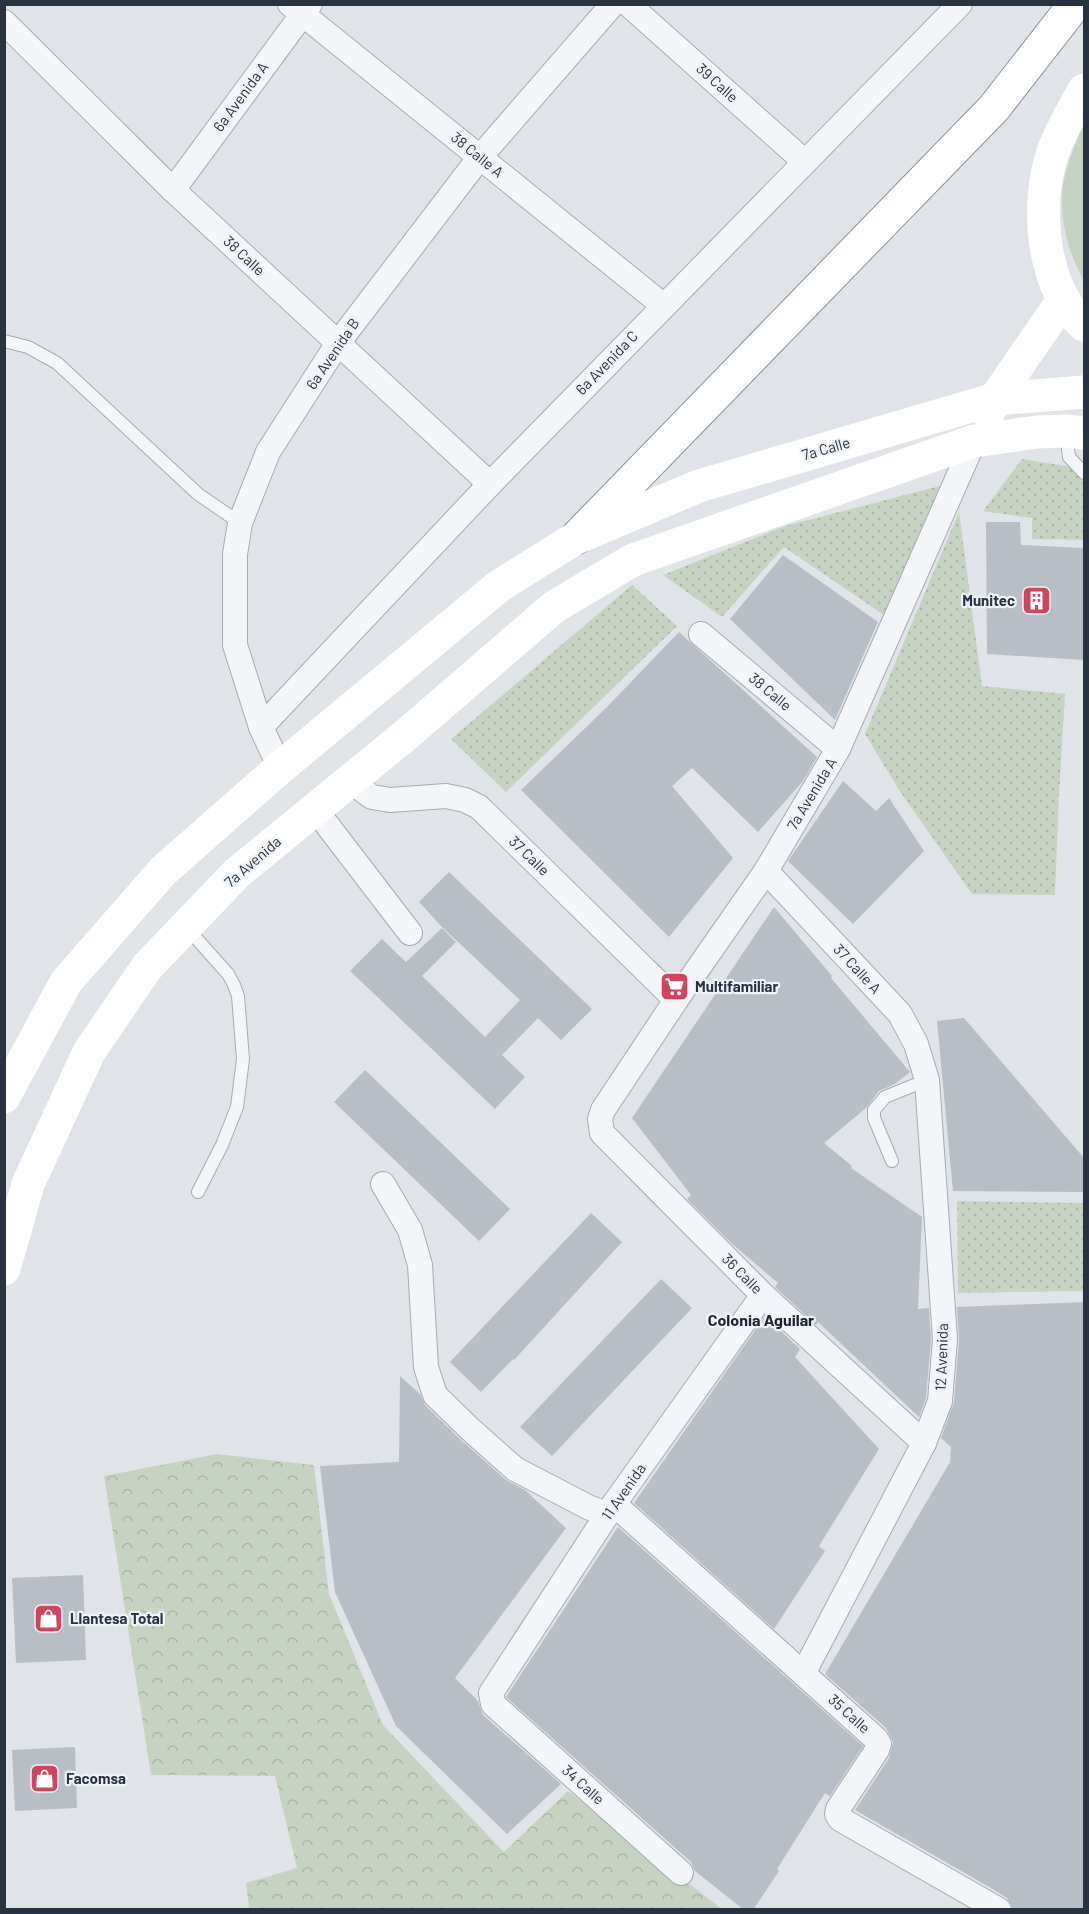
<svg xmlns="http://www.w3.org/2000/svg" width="1089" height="1914" viewBox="0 0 1089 1914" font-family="Barlow,sans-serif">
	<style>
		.green { fill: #c7d3c2 }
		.forest { fill: url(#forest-crowns) }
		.park { fill: url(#park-dots) }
		.building { fill: #b8bec6 }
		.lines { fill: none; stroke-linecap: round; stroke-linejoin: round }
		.lane-casing { stroke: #a5abb3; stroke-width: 14 }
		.street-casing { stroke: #a5abb3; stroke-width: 26 }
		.highway-casing { stroke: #8892a0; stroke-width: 35 }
		.lane { stroke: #f3f5f8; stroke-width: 12 }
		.street { stroke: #f3f5f8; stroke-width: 24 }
		.secondary { stroke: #fff; stroke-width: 33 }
		.highway { stroke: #fff; stroke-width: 33 }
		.labels { text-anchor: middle; stroke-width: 4.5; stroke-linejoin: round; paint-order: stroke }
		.street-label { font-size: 15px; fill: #293241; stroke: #f0f3f7 }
		.poi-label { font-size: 15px; font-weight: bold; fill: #293241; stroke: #f0f3f7; text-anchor: start }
		.neighbourhood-label { font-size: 16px; font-weight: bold; fill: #1b2332; stroke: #f0f3f7 }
	</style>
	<defs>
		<pattern id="forest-crowns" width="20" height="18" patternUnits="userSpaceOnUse" patternTransform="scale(1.5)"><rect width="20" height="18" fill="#c7d3c2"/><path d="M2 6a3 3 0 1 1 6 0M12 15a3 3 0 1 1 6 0" fill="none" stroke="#abb6a8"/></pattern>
		<pattern id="park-dots" width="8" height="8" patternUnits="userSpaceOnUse" patternTransform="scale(1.5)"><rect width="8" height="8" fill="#c7d3c2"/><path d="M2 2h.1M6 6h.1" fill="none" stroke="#abb6a8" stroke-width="1.8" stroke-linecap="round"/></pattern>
	</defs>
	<rect width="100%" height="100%" fill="#e0e4e9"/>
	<!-- green -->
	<path class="green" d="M1084,124v156c-14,-22 -24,-59 -22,-85 1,-21 13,-52 22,-71z"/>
	<!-- forest -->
	<path class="forest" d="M217,1454l97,11 15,129 54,131 121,127 64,-61 154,118h-473l-3,-26 51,-15 -22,-92 -124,-1 -47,-299z"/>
	<!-- park -->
	<g class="park">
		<path d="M1022,459l62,10v71l-52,-1v-21l-49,-7z"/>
		<path d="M944,485l-60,130 -100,-68 -62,70 -59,-42 122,-49z"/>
		<path d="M959,512l23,174 83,8 -6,101 -4,100 -83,-1 -73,-104 -34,-56z"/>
		<path d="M632,585l45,41 -171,166 -55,-53z"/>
		<path d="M957,1201l127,2v88l-126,2z"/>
	</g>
	<!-- building -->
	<g class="building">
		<path d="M986,522h34l1,23 63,3v112l-97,-6z"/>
		<path d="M783,555l95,67 -43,98 -105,-101z"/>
		<path d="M679,632l138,125 -14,24 -45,51 -66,-64 -20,18 61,72 -64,79 -148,-147 86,-83z"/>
		<path d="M843,781l33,30 13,-13 35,53 -71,73 -65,-63z"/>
		<path d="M449,872l143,137 -31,31 -23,-22 -36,37 23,22 -30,32 -145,-138 32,-32 24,23 36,-34 14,14 -34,34 63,61 35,-37 -78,-73 -23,-25z"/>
		<path d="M774,907l58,69 -1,2 79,94 -15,12 -16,7 -13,17 -42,35 28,23 -1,2 71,49 -4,92 11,-1 2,31 -5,59 -7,19 -101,-95 -2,3 -41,-38 3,-4 -48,-41 -43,-43 4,-4 -59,-77z"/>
		<path d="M964,1018l120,140v34l-131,-1 -16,-170z"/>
		<path d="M365,1070l145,139 -31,32 -145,-139z"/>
		<path d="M591,1213l31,29 -108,118 -1,-1 -32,33 -31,-30z"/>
		<path d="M661,1279l31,29 -140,148 -32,-29z"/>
		<path d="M1084,1302v608h-70l-7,-12 -16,-10 -136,-78 34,-52 4,-16 -7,-14 -61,-54 125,-212 1,-15 -10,-9 13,-36 5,-62 -2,-33z"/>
		<path d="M765,1316l35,33 -5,8 84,92 -60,97 6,5 -51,78 -140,-126z"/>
		<path d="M400,1376l20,18 5,11 37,36 44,39 19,10 41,38 -111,150 23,23 5,14 78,69 -54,50 -111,-108 -61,-134 -15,-126 79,-4z"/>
		<path d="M618,1527l245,219 -33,50 -5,-3 -48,76 2,2 -26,39h-9l-49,-39 -4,-9 -185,-165z"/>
		<path d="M83,1575l3,85 -70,3 -4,-85z"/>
		<path d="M75,1747l2,61 -62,3 -3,-61z"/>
	</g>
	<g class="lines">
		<defs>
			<g id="lane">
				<path d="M4,341l24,6 29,16 141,131 42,29"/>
				<path d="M1066,433l3,24 15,16"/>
				<path d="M187,928l41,46 6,11 4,11 5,63 -6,48 -15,38 -24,47"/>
				<path d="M892,1161l-18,-43v-8l11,-13 42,-17"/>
			</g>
			<g id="street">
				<path d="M290,4l374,302"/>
				<path d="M628,4l177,158"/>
				<path d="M4,22l169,168 317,294"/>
				<path d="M173,190l137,-186"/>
				<path d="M701,634l137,115"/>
				<path d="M261,727l229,-243 470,-480"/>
				<path d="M280,768l-19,-41 -26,-82v-91l5,-31 28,-71 70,-109 142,-186 133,-153"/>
				<path d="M350,781l22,16 18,3 56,-4 19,4 14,7 197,193"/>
				<path d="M315,809l95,124"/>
				<path d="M766,871l134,143 16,30 11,36 18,259 -5,62 -16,42 -120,229"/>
				<path d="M383,1184l27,46 10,35 6,102 9,28 36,35 44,39 75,39 18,6"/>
				<path d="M924,1443l-161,-148 -161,-162 -2,-14 3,-9 73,-110 90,-129 72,-122 136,-308"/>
				<path d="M614,1504l262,235 3,5 -2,6 -39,59 -1,5 3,5 159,91"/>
				<path d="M681,1873l-188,-169 -2,-11 123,-189 149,-209"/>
			</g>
			<path id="highway" d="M576,538l418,-430 81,-104"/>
		</defs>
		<!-- lane casing -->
		<use href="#lane" class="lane-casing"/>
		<!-- street casing -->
		<use href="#street" class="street-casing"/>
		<!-- highway casing -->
		<use href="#highway" class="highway-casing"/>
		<!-- lane -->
		<use href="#lane" class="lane"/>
		<!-- street -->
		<use href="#street" class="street"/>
		<!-- secondary -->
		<g class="secondary">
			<path d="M1084,90c-11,20 -23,40 -31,62 -18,52 -12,134 31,173"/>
			<path d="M988,413l7,-14 68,-99"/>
			<path d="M4,1097l62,-115 97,-111 117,-103 219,-182 77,-48 123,-52 296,-87 89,-7"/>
			<path d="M4,1269l24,-85 61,-132 58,-85 90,-94 170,-139 147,-127 79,-47 341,-119 63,-9 29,-1 18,2"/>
		</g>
		<!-- highway -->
		<use href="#highway" class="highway"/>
	</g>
	<!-- icons -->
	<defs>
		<symbol id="building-square" viewBox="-11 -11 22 22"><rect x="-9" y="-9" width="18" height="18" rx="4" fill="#cf455d" stroke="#f0f3f7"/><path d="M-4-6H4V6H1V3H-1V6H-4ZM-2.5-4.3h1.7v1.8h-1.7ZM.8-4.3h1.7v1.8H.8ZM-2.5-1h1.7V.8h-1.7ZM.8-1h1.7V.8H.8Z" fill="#fff"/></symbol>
		<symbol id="supermarket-square" viewBox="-11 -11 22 22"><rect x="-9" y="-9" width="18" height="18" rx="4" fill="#cf455d" stroke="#f0f3f7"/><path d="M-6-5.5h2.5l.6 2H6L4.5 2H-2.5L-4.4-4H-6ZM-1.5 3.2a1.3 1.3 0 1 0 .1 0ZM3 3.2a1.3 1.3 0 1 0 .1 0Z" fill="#fff"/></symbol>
		<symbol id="shop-square" viewBox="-11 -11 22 22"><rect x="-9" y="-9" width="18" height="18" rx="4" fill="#cf455d" stroke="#f0f3f7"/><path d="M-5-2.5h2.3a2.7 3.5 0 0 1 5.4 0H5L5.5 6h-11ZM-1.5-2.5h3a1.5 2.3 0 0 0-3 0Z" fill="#fff"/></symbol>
	</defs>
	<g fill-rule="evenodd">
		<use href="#building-square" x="1020" y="584" width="33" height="33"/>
		<use href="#supermarket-square" x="658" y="970" width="33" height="33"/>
		<use href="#shop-square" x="32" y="1602" width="33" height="33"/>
		<use href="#shop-square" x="28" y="1762" width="33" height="33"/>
	</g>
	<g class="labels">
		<!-- street labels -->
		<g class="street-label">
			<text transform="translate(717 83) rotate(42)" y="5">39 Calle</text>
			<text transform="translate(241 97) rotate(-54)" y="5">6a Avenida A</text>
			<text transform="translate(477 155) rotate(39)" y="5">38 Calle A</text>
			<text transform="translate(244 256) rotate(43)" y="5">38 Calle</text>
			<text transform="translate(333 354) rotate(-56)" y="5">6a Avenida B</text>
			<text transform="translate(607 363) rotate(-46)" y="5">6a Avenida C</text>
			<text transform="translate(826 449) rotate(-16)" y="5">7a Calle</text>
			<text transform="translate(770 692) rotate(40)" y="5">38 Calle</text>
			<text transform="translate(812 794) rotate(-59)" y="5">7a Avenida A</text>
			<text transform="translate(529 856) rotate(44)" y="5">37 Calle</text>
			<text transform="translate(253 862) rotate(-41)" y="5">7a Avenida</text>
			<text transform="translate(857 969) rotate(47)" y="5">37 Calle A</text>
			<text transform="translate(742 1274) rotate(45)" y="5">36 Calle</text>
			<text transform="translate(942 1357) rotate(-88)" y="5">12 Avenida</text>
			<text transform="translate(624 1492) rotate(-55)" y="5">11 Avenida</text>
			<text transform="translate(849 1714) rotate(42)" y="5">35 Calle</text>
			<text transform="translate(583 1785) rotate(42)" y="5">34 Calle</text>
		</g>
		<!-- poi labels -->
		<g class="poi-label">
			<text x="1015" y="606" text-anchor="end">Munitec</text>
			<text x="695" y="992">Multifamiliar</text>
			<text x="70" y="1624">Llantesa Total</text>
			<text x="66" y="1784">Facomsa</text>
		</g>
		<!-- neighbourhood labels -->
		<g class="neighbourhood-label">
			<text x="761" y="1326">Colonia Aguilar</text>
		</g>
	</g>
	<!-- border -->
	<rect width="1089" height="1914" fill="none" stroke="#293241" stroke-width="12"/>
</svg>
